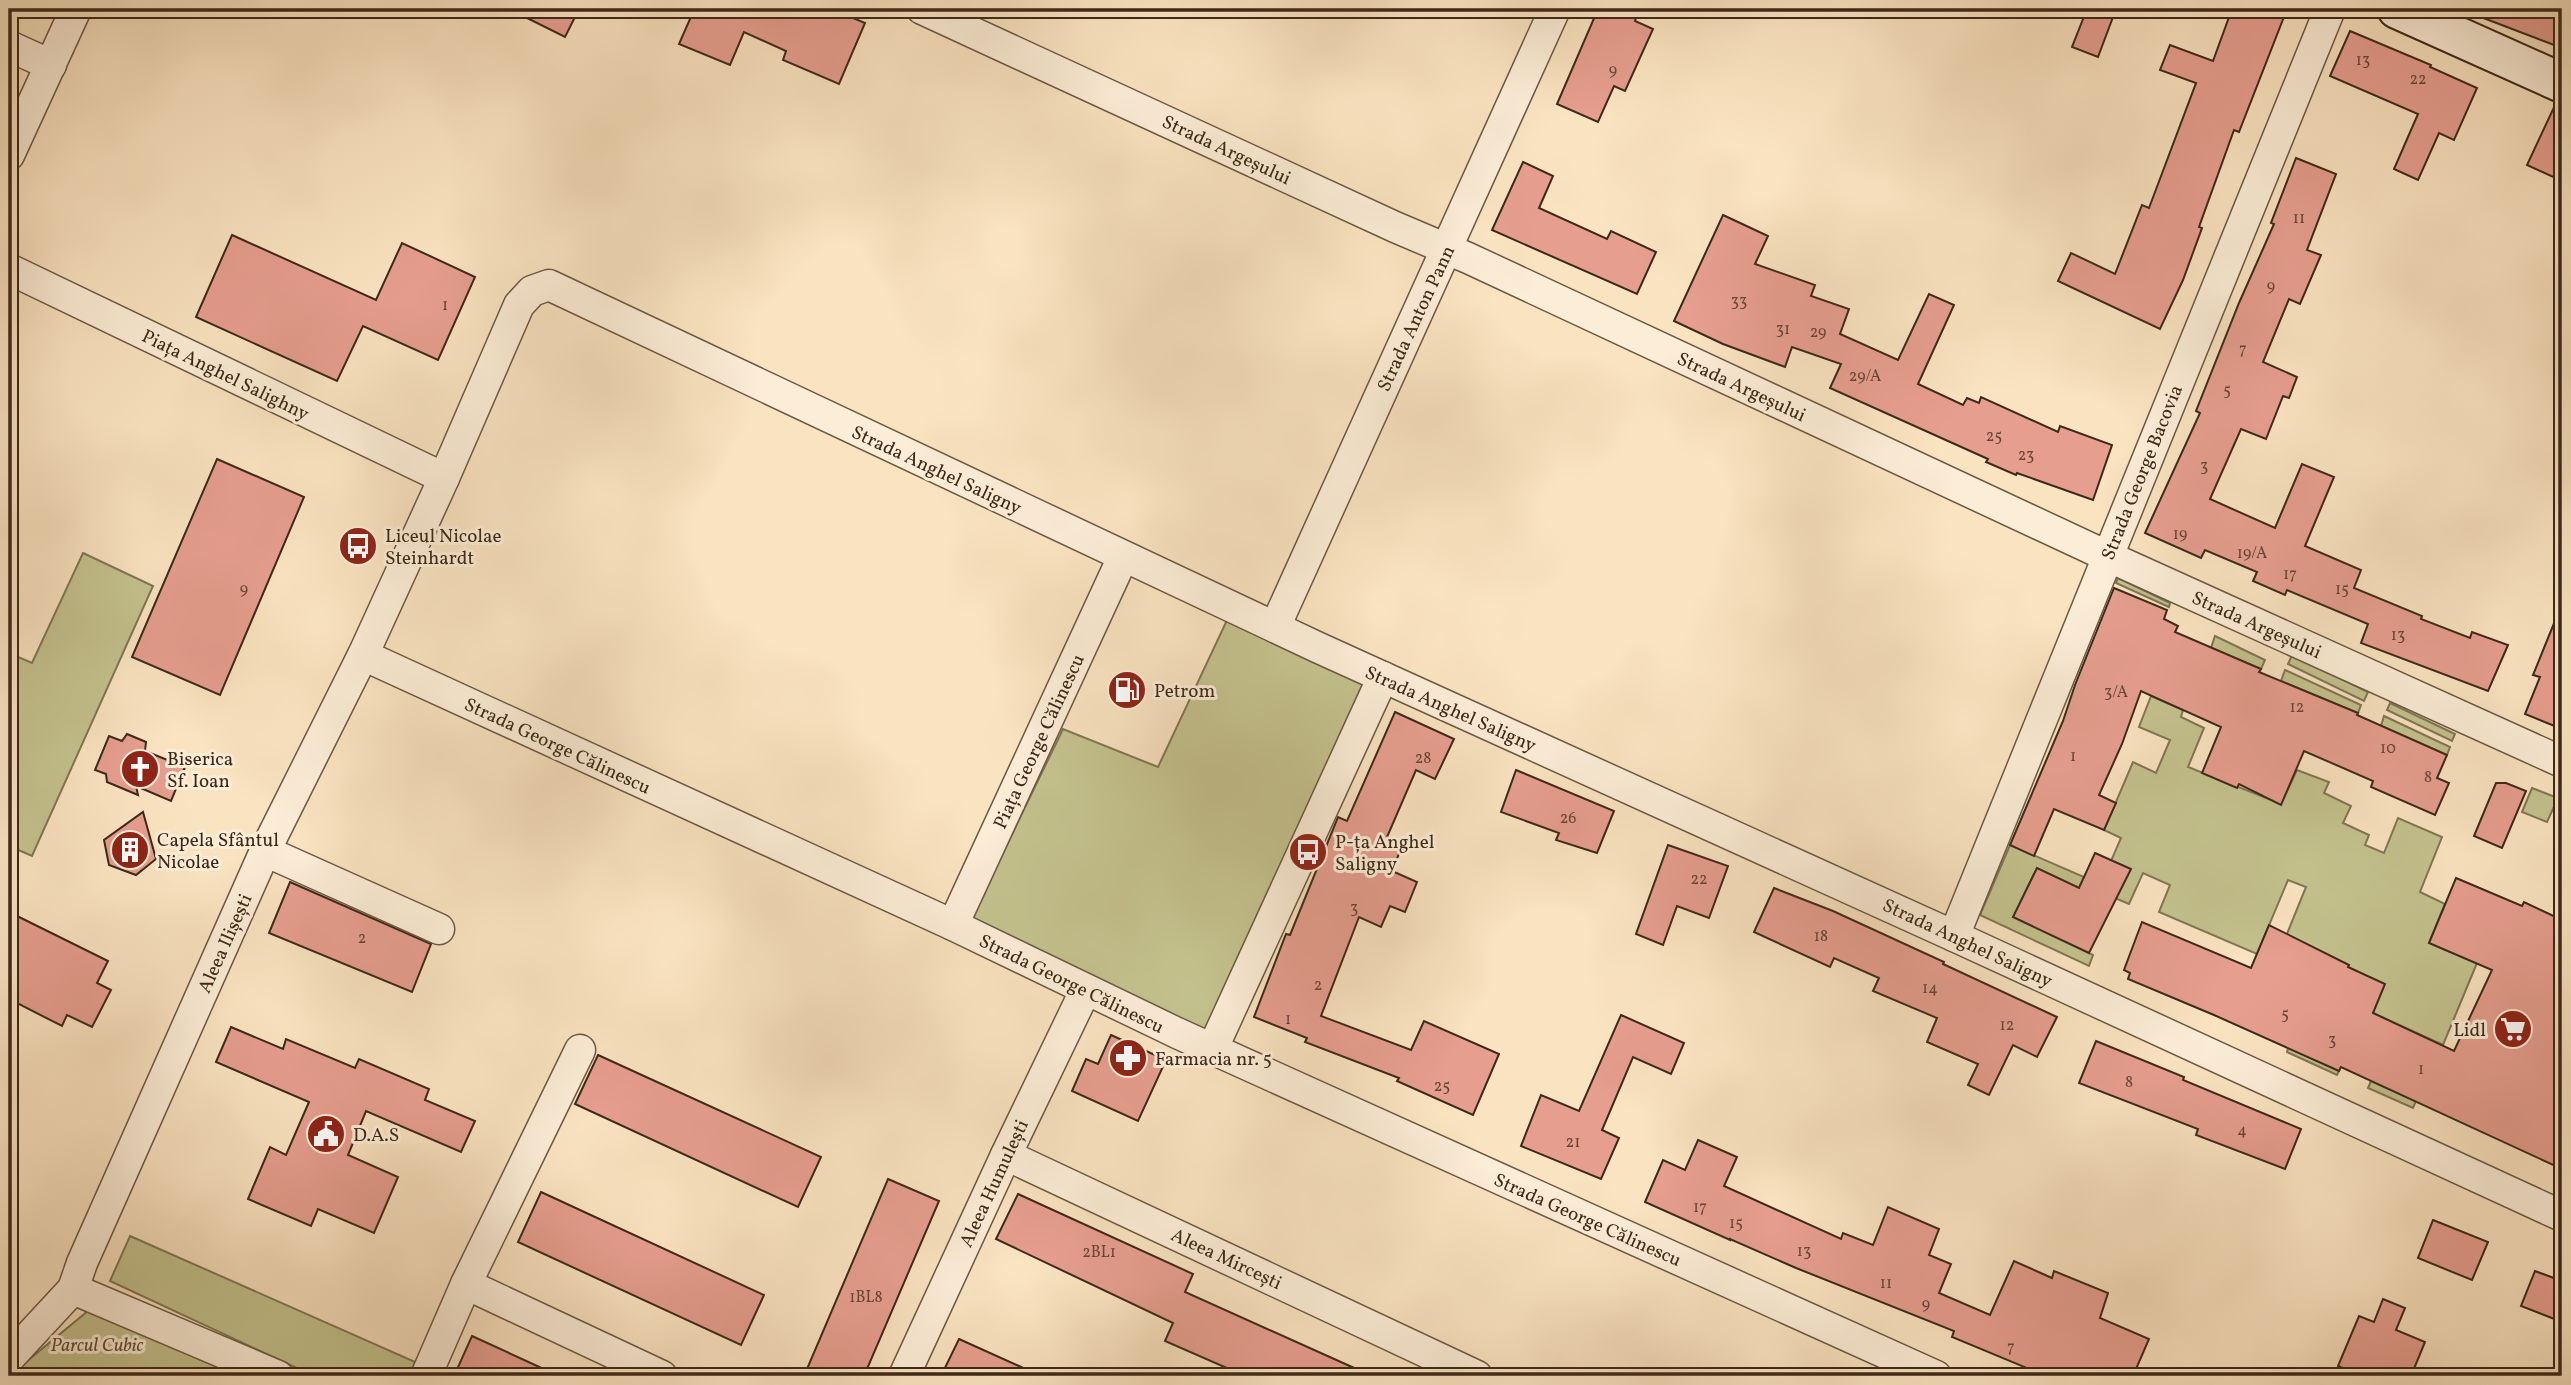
<svg xmlns="http://www.w3.org/2000/svg" width="2571" height="1385" viewBox="0 0 2571 1385" font-family="Vollkorn,serif">
	<style>
		.green { fill: #c4c28e; stroke: #807654; stroke-width: 2 }
		.building { fill: #e69e8f; stroke: #3d2919; stroke-width: 2 }
		.lines { fill: none; stroke-linecap: round; stroke-linejoin: round }
		.street-casing { stroke: #6c5843; stroke-width: 33 }
		.secondary-casing { stroke: #3d2919; stroke-width: 42 }
		.street { stroke: #fcedd7; stroke-width: 30 }
		.secondary { stroke: #fcedd7; stroke-width: 38 }
		.labels { text-anchor: middle; stroke-width: 6; stroke-linejoin: round; paint-order: stroke }
		.number-label { font-size: 16px; fill: #674636 }
		.street-label { font-size: 19px; fill: #3d2919; stroke: #fcedd7 }
		.poi-label { font-size: 19px; fill: #3d2919; stroke: #fcedd7; text-anchor: start }
		.park-label { font-size: 19px; font-style: italic; fill: #5f4f36; stroke: #fcedd7 }
	</style>
	<rect width="100%" height="100%" fill="#fae3c1"/>
	<filter id="stains"><feTurbulence type="fractalNoise" baseFrequency=".00286" numOctaves="4"/><feColorMatrix values="0 0 0 0 .2 0 0 0 0 .09 0 0 0 0 .02 0 0 0 .5 -.17"/></filter>
	<radialGradient id="worn" r=".72"><stop offset=".6" stop-color="#630" stop-opacity="0"/><stop offset="1" stop-color="#630" stop-opacity=".3"/></radialGradient>
	<!-- green -->
	<g class="green">
		<path d="M83,553l70,33 -121,270 -23,-10v-193l23,10z"/>
		<path d="M2118,578l52,25 -1,4 -53,-24z"/>
		<path d="M1227,620l144,68 -162,348 -239,-115 93,-192 95,38z"/>
		<path d="M2215,636l50,24 -4,9 -50,-21z"/>
		<path d="M2292,655l76,37 -4,9 -76,-37z"/>
		<path d="M2285,670l76,35 -3,8 -77,-32z"/>
		<path d="M2151,696l32,14 -2,7 23,11 -16,39 93,37 16,-34 32,12 -5,11 27,13 -8,17 26,12 -4,10 19,8 14,-35 44,19 -22,55 25,12 -16,39 48,20 -34,82 -70,-32 -93,-62 26,-64 -18,-7 -31,74 -98,-42 11,-27 -27,-12 -14,31 -31,-13 23,-53 -17,-8 29,-68 23,11 14,-33 -31,-13z"/>
		<path d="M2390,703l65,31 -3,7 -65,-31z"/>
		<path d="M2384,716l66,31 -3,8 -66,-29z"/>
		<path d="M2532,788l26,10 -11,24 -25,-10z"/>
		<path d="M2010,845l74,32 -5,11 -42,-20 -24,49 80,38 -4,11 -109,-51z"/>
		<path d="M2288,1048l51,23 -2,4 -50,-23z"/>
		<path d="M2371,1081l45,20 -3,7 -45,-20z"/>
		<path d="M130,1236l292,129 -4,11h-104l-204,-95z"/>
		<path d="M94,1306l182,70h-267z"/>
	</g>
	<!-- building -->
	<g class="building">
		<path d="M509,9h70l-14,28z"/>
		<path d="M690,9h142l33,14 -26,61 -56,-24 3,-9 -42,-19 -14,33 -51,-21 15,-34z"/>
		<path d="M1598,9h41l-4,12 18,8 -28,62 -11,-5 -16,36 -41,-18z"/>
		<path d="M2087,9h29l-18,48 -26,-10z"/>
		<path d="M2232,9h55l-48,123 -5,-2 -35,97 3,1 -19,52 -23,49 -102,-48 13,-28 44,21 27,-69 7,3 47,-125 -36,-13 10,-25 43,16z"/>
		<path d="M2465,9h97v39l-97,-37z"/>
		<path d="M2350,31l81,34 -1,2 47,21 -23,52 -15,-7 -21,47 -24,-11 24,-55 -88,-38z"/>
		<path d="M2556,103l6,2v76l-35,-16z"/>
		<path d="M2296,158l40,16 -29,76 14,5 -21,49 -11,-5 -26,63 34,15 -8,21 -6,-2 -17,43 -25,-10 -31,70 65,29 27,-64 32,13 -29,69 56,24 -7,18 68,28 -1,3 49,19 2,-6 36,13 -20,46 -127,-48 7,-19 -81,-34 -2,5 -32,-14 4,-9 -52,-22 -4,8 -56,-25 55,-120 -4,-2 43,-108 35,-79 -3,-1z"/>
		<path d="M1523,162l30,14 -14,32 68,31 4,-8 45,21 -19,42 -145,-64z"/>
		<path d="M1723,215l45,21 -13,28 60,21 -4,11 38,13 -9,25 58,26 31,-66 25,11 -36,79 45,21 4,-7 12,5 2,-6 77,35 2,-6 52,19 -19,55 -76,-27 -1,2 -30,-13 2,-3 -158,-71 11,-24 -49,-17 -7,20 -62,-23 -49,-23z"/>
		<path d="M232,235l144,65 26,-57 73,34 -37,83 -75,-34 -26,55 -141,-64z"/>
		<path d="M217,459l87,38 -84,198 -88,-38z"/>
		<path d="M2114,588l53,22 -3,9 14,7 -3,6 86,37 -2,3 99,41 -1,2 90,40 -10,23 12,5 -14,32 -64,-28 2,-6 -69,-30 -23,54 -42,-21 -2,4 -35,-15 19,-46 -80,-36 -19,53 -23,51 17,8 -12,27 -50,-21 -20,47 -24,-11 53,-124 12,-36z"/>
		<path d="M2561,606h1v123l-37,-15 15,-37 -7,-2z"/>
		<path d="M1395,712l59,27 -19,40 -19,-9 -29,67 16,7 -11,27 25,11 -12,30 -15,-6 -9,21 -22,-10 -38,99 90,34 13,-29 75,33 -26,61 -76,-34 2,-3 -94,-36 2,-4 -53,-21 32,-83 4,1 48,-118 9,4z"/>
		<path d="M127,734l19,8 -1,9 40,16 -14,34 -35,-15 2,9 -31,-13 -1,-8 -11,-4 14,-34 13,5z"/>
		<path d="M1516,770l98,41 -17,42 -41,-13 3,-7 -58,-21z"/>
		<path d="M2496,783h10l20,8 -24,57 -28,-12z"/>
		<path d="M143,812l13,47 -20,16 -27,-10 -5,-25z"/>
		<path d="M1668,845l60,21 -19,52 -32,-12 -14,39 -27,-11z"/>
		<path d="M2095,853l36,16 -42,84 -76,-36 24,-49 42,20z"/>
		<path d="M2456,878l66,28 2,-4 38,18v249l-221,-102 -2,4 -125,-56 -86,-36 2,-6 -6,-3 18,-48 109,46 18,-43 80,40 -1,2 37,17 -12,29 81,38 38,-81 -63,-27z"/>
		<path d="M290,882l141,62 -19,48 -143,-59z"/>
		<path d="M1774,888l59,23 111,51 -1,2 114,53 -20,40 -24,-12 -24,50 -21,-10 10,-21 -51,-22 10,-24 -64,-27 6,-13 -45,-20 -4,9 -76,-35z"/>
		<path d="M9,912l99,49 -11,22 14,7 -19,37 -25,-12 -5,11 -53,-27z"/>
		<path d="M1621,1015l63,28 -13,31 -38,-17 -31,73 17,8 -18,41 -80,-33 20,-51 38,16z"/>
		<path d="M231,1027l52,22 3,-10 69,29 4,-9 70,30 -4,11 50,21 -14,31 -95,-41 -18,44 50,22 -24,56 -56,-24 -7,17 -63,-27 22,-52 16,8 23,-53 -93,-40z"/>
		<path d="M1111,1035l55,25 -28,61 -66,-30 14,-32 12,5z"/>
		<path d="M2096,1041l88,36 -1,3 118,49 -16,40 -89,-34 2,-6 -119,-46z"/>
		<path d="M598,1055l223,102 -23,50 -223,-103z"/>
		<path d="M1698,1140l39,17 -13,29 117,53 2,-6 30,12 15,-38 51,22 -10,26 22,9 -12,29 51,22 24,-54 38,17 2,-7 54,22 -8,25 49,21 -16,37h-87l-94,-39 2,-6 -158,-63 -66,-29v1l-85,-38 18,-42 22,10z"/>
		<path d="M888,1179l51,22 -75,175h-60z"/>
		<path d="M541,1192l223,103 -23,50 -223,-103z"/>
		<path d="M1018,1194l175,80 -8,18 187,84h-127l-80,-35 8,-18 -177,-84z"/>
		<path d="M2433,1220l55,22 -16,38 -54,-22z"/>
		<path d="M2535,1271l27,10v41l-41,-16z"/>
		<path d="M2383,1299l22,9 -9,22 29,12 -14,34h-49l-24,-10 21,-50 15,6z"/>
		<path d="M472,1336l87,40h-105z"/>
		<path d="M959,1339l82,37h-100z"/>
	</g>
	<g class="lines">
		<defs>
			<g id="street">
				<path d="M922,9l473,218 73,31 639,298 455,206"/>
				<path d="M9,46l42,19"/>
				<path d="M9,155l67,-146"/>
				<path d="M9,269l435,209"/>
				<path d="M1275,627l280,-618"/>
				<path d="M363,655l590,270 224,108 759,343"/>
				<path d="M265,851l174,78"/>
				<path d="M953,925l170,-368"/>
				<path d="M1954,936l376,-927"/>
				<path d="M1212,1050l171,-373"/>
				<path d="M1006,1155l471,221"/>
				<path d="M466,1284l196,92"/>
				<path d="M73,1289l205,87"/>
				<path d="M9,1358l64,-69 9,-26 183,-412 98,-196 81,-177 75,-173 13,-14 17,-6 770,363 635,288 608,280"/>
				<path d="M426,1376l40,-92 114,-234"/>
				<path d="M904,1376l102,-221 79,-164"/>
			</g>
			<path id="secondary" d="M2397,9l165,74"/>
		</defs>
		<!-- street casing -->
		<use href="#street" class="street-casing"/>
		<!-- secondary casing -->
		<use href="#secondary" class="secondary-casing"/>
		<!-- street -->
		<use href="#street" class="street"/>
		<!-- secondary -->
		<use href="#secondary" class="secondary"/>
	</g>
	<!-- icons -->
	<defs>
		<symbol id="bus-disc" viewBox="-11 -11 22 22"><circle r="9.5" fill="#8f2418" stroke="#fcedd7"/><path d="M-5-6H5V4H4V6H2V4H-2V6H-4V4H-5ZM-3.5-4V0h7V-4ZM-3.5 1.2v1.5H-2V1.2ZM2 1.2v1.5H3.5V1.2Z" fill="#fff"/></symbol>
		<symbol id="fuel-disc" viewBox="-11 -11 22 22"><circle r="9.5" fill="#8f2418" stroke="#fcedd7"/><path d="M-5.5-6h7V0h2V4h1.3V-2.5L3-4.5l.8-.8L6-3V5H2.5V1h-1V6h-7ZM-4.2-4.7v3.2H.2V-4.7Z" fill="#fff"/></symbol>
		<symbol id="church-disc" viewBox="-11 -11 22 22"><circle r="9.5" fill="#8f2418" stroke="#fcedd7"/><path d="M-1.2-6h2.4v3.5h3.3v2.4h-3.3V6h-2.4V-.1h-3.3v-2.4h3.3Z" fill="#fff"/></symbol>
		<symbol id="building-disc" viewBox="-11 -11 22 22"><circle r="9.5" fill="#8f2418" stroke="#fcedd7"/><path d="M-4-6H4V6H1V3H-1V6H-4ZM-2.5-4.3h1.7v1.8h-1.7ZM.8-4.3h1.7v1.8H.8ZM-2.5-1h1.7V.8h-1.7ZM.8-1h1.7V.8H.8Z" fill="#fff"/></symbol>
		<symbol id="supermarket-disc" viewBox="-11 -11 22 22"><circle r="9.5" fill="#8f2418" stroke="#fcedd7"/><path d="M-6-5.5h2.5l.6 2H6L4.5 2H-2.5L-4.4-4H-6ZM-1.5 3.2a1.3 1.3 0 1 0 .1 0ZM3 3.2a1.3 1.3 0 1 0 .1 0Z" fill="#fff"/></symbol>
		<symbol id="pharmacy-disc" viewBox="-11 -11 22 22"><circle r="9.5" fill="#8f2418" stroke="#fcedd7"/><path d="M-2-6h4v4h4v4h-4v4h-4v-4h-4v-4h4Z" fill="#fff"/></symbol>
		<symbol id="civic-disc" viewBox="-11 -11 22 22"><circle r="9.5" fill="#8f2418" stroke="#fcedd7"/><path d="M-.6-6.5H3V-4.5H.6V-3L4-1V1h2V6H-6V1h2V-1L-.6-3ZM-1.2 2.5V6h2.4V2.5Z" fill="#fff"/></symbol>
	</defs>
	<g fill-rule="evenodd">
		<use href="#bus-disc" x="336" y="524" width="44" height="44"/>
		<use href="#fuel-disc" x="1105" y="668" width="44" height="44"/>
		<use href="#church-disc" x="118" y="747" width="44" height="44"/>
		<use href="#building-disc" x="108" y="828" width="44" height="44"/>
		<use href="#bus-disc" x="1286" y="830" width="44" height="44"/>
		<use href="#supermarket-disc" x="2491" y="1007" width="44" height="44"/>
		<use href="#pharmacy-disc" x="1106" y="1036" width="44" height="44"/>
		<use href="#civic-disc" x="304" y="1112" width="44" height="44"/>
	</g>
	<g class="labels">
		<!-- number labels -->
		<g class="number-label">
			<text x="2363" y="65">13</text>
			<text x="1613" y="75">9</text>
			<text x="2418" y="84">22</text>
			<text x="2299" y="223">11</text>
			<text x="2271" y="291">9</text>
			<text x="1739" y="306">33</text>
			<text x="445" y="310">1</text>
			<text x="1783" y="334">31</text>
			<text x="1818" y="337">29</text>
			<text x="2243" y="354">7</text>
			<text x="1865" y="381">29/A</text>
			<text x="2227" y="395">5</text>
			<text x="1994" y="441">25</text>
			<text x="2026" y="460">23</text>
			<text x="2204" y="471">3</text>
			<text x="2180" y="539">19</text>
			<text x="2252" y="558">19/A</text>
			<text x="2290" y="579">17</text>
			<text x="244" y="594">9</text>
			<text x="2342" y="594">15</text>
			<text x="2398" y="640">13</text>
			<text x="2116" y="697">3/A</text>
			<text x="2297" y="712">12</text>
			<text x="2388" y="753">10</text>
			<text x="2073" y="761">1</text>
			<text x="1423" y="763">28</text>
			<text x="2428" y="782">8</text>
			<text x="1568" y="823">26</text>
			<text x="1699" y="884">22</text>
			<text x="1354" y="913">3</text>
			<text x="1821" y="941">18</text>
			<text x="362" y="943">2</text>
			<text x="1318" y="990">2</text>
			<text x="1930" y="993">14</text>
			<text x="2285" y="1019">5</text>
			<text x="1288" y="1024">1</text>
			<text x="2007" y="1030">12</text>
			<text x="2332" y="1045">3</text>
			<text x="2421" y="1074">1</text>
			<text x="2129" y="1087">8</text>
			<text x="1442" y="1091">25</text>
			<text x="2242" y="1135">4</text>
			<text x="1573" y="1147">21</text>
			<text x="1700" y="1212">17</text>
			<text x="1736" y="1228">15</text>
			<text x="1804" y="1256">13</text>
			<text x="1099" y="1257">2BL1</text>
			<text x="1886" y="1288">11</text>
			<text x="866" y="1302">1BL8</text>
			<text x="1926" y="1309">9</text>
			<text x="2011" y="1352">7</text>
		</g>
		<!-- street labels -->
		<g class="street-label">
			<text transform="translate(1227 149) rotate(25)" y="7">Strada Argeșului</text>
			<text transform="translate(1415 318) rotate(-65)" y="7">Strada Anton Pann</text>
			<text transform="translate(226 374) rotate(26)" y="7">Piața Anghel Salighny</text>
			<text transform="translate(1742 386) rotate(25)" y="7">Strada Argeșului</text>
			<text transform="translate(937 469) rotate(25)" y="7">Strada Anghel Saligny</text>
			<text transform="translate(2141 472) rotate(-68)" y="7">Strada George Bacovia</text>
			<text transform="translate(2257 624) rotate(24)" y="7">Strada Argeșului</text>
			<text transform="translate(1451 708) rotate(24)" y="7">Strada Anghel Saligny</text>
			<text transform="translate(1038 741) rotate(-65)" y="7">Piața George Călinescu</text>
			<text transform="translate(558 745) rotate(25)" y="7">Strada George Călinescu</text>
			<text transform="translate(1968 942) rotate(25)" y="7">Strada Anghel Saligny</text>
			<text transform="translate(224 943) rotate(-66)" y="7">Aleea Ilișești</text>
			<text transform="translate(1072 983) rotate(26)" y="7">Strada George Călinescu</text>
			<text transform="translate(993 1183) rotate(-65)" y="7">Aleea Humulești</text>
			<text transform="translate(1588 1219) rotate(24)" y="7">Strada George Călinescu</text>
			<text transform="translate(1227 1258) rotate(25)" y="7">Aleea Mircești</text>
		</g>
		<!-- poi labels -->
		<g class="poi-label">
			<text x="385" y="542">Liceul Nicolae<tspan x="385" dy="22">Steinhardt</tspan></text>
			<text x="1154" y="697">Petrom</text>
			<text x="167" y="765">Biserica<tspan x="167" dy="22">Sf. Ioan</tspan></text>
			<text x="157" y="846">Capela Sfântul<tspan x="157" dy="22">Nicolae</tspan></text>
			<text x="1335" y="848">P-ța Anghel<tspan x="1335" dy="22">Saligny</tspan></text>
			<text x="2486" y="1036" text-anchor="end">Lidl</text>
			<text x="1155" y="1065">Farmacia nr. 5</text>
			<text x="353" y="1141">D.A.S</text>
		</g>
		<!-- park labels -->
		<g class="park-label">
			<text x="97" y="1351">Parcul Cubic</text>
		</g>
	</g>
	<!-- margin -->
	<rect width="2571" height="1385" fill="none" stroke="#fae3c1" stroke-width="35"/>
	<rect x="10" y="10" width="2550" height="1364" fill="none" stroke="#3d2919" stroke-width="3.5"/>
	<rect x="18" y="18" width="2536" height="1350" fill="none" stroke="#3d2919" stroke-width="2"/>
	<rect width="100%" height="100%" filter="url(#stains)"/>
	<rect width="100%" height="100%" fill="url(#worn)"/>
</svg>
